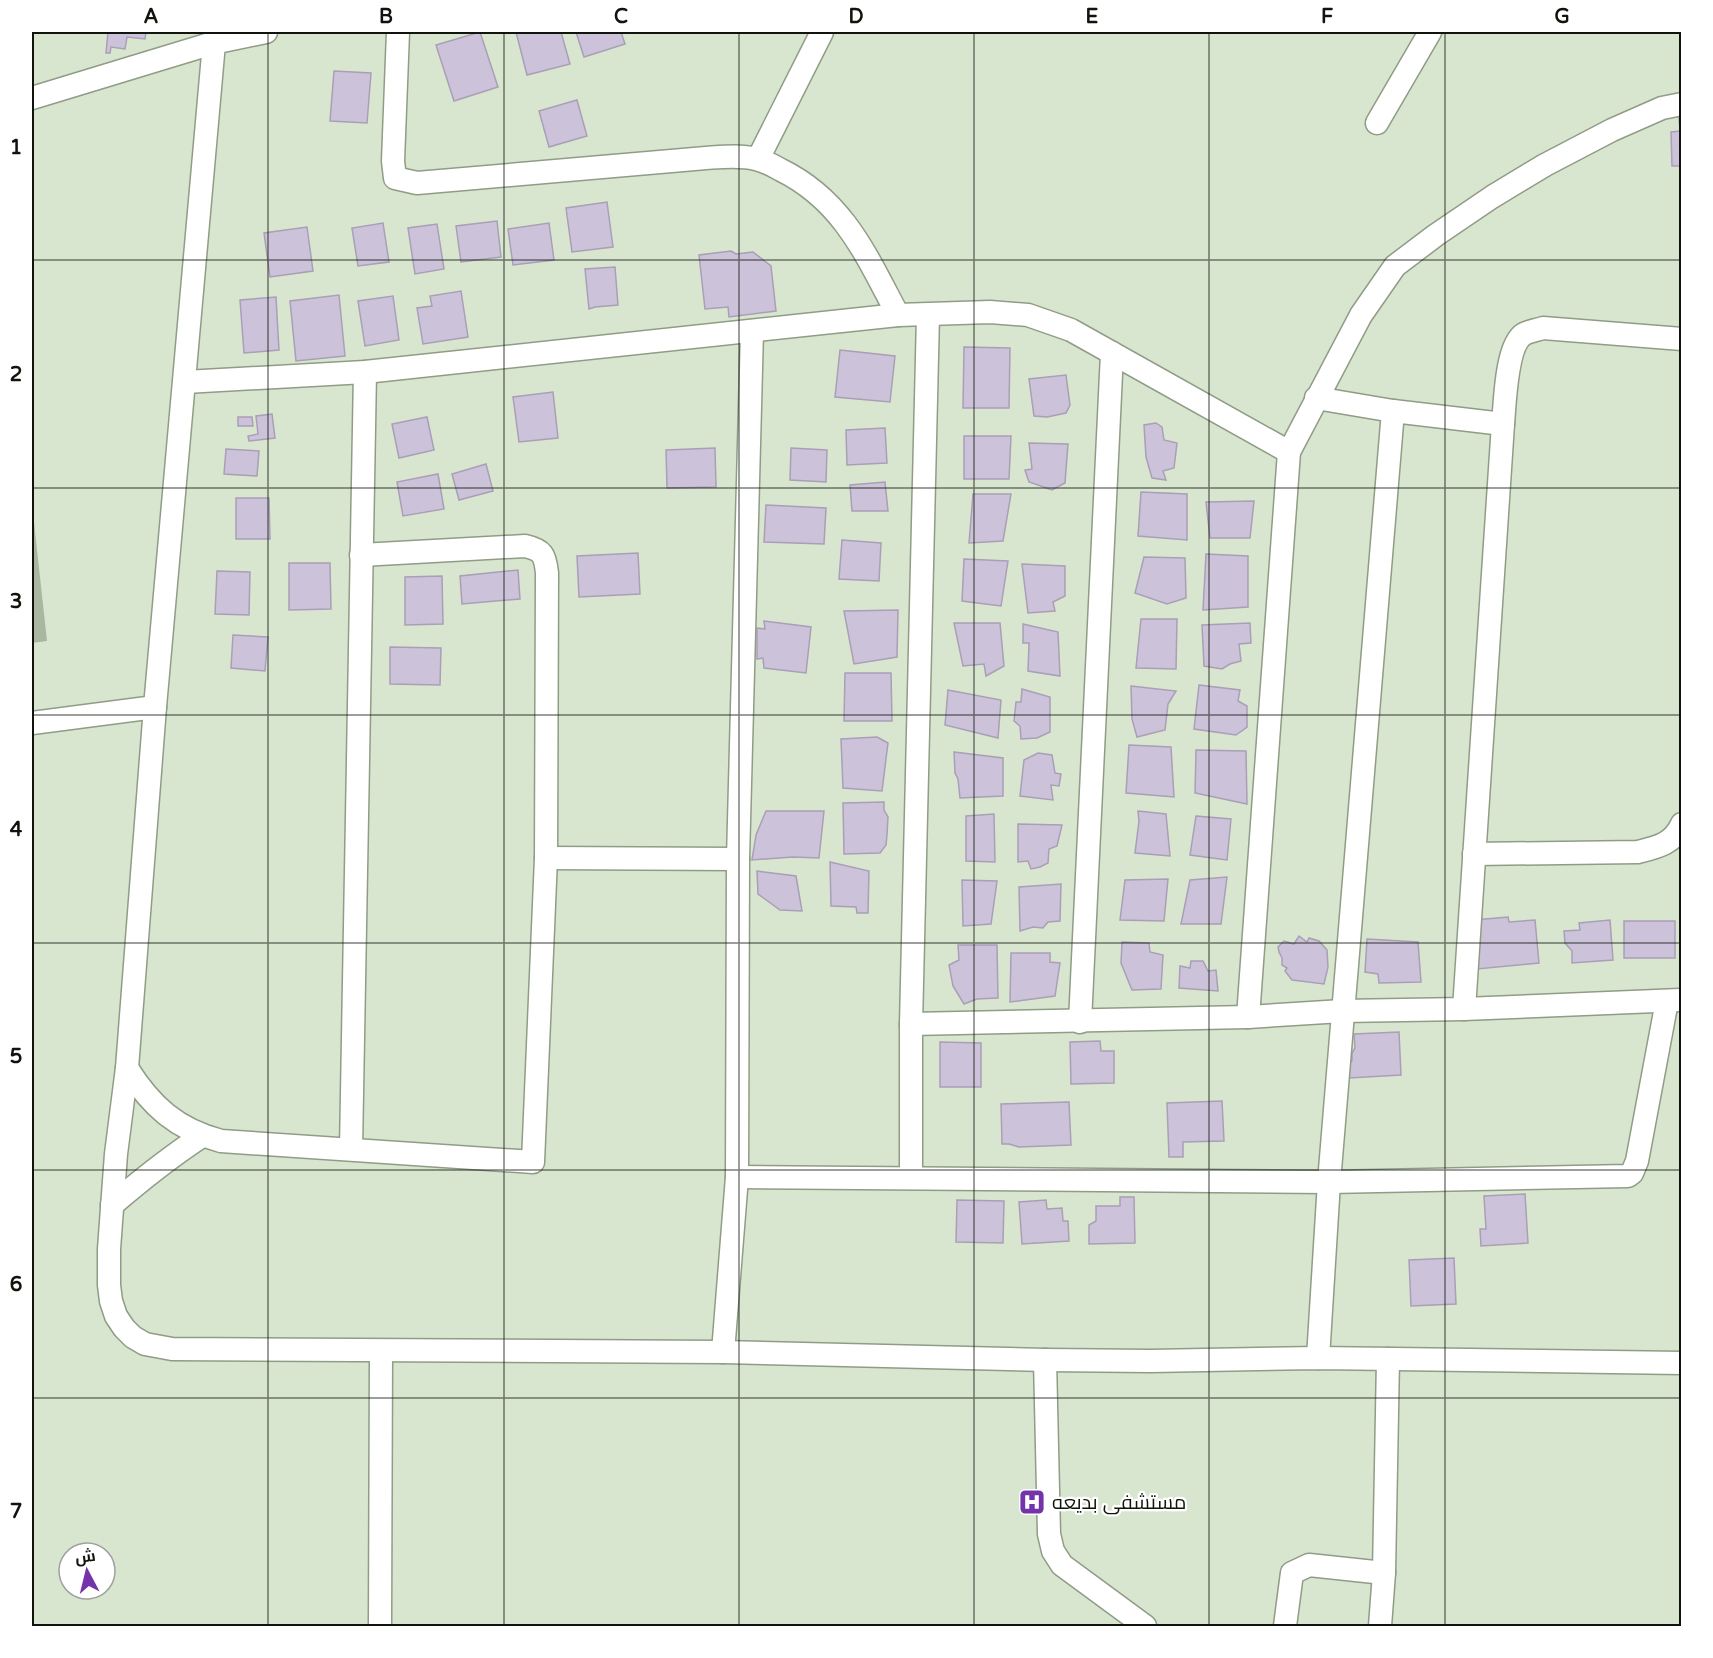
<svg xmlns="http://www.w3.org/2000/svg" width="1713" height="1658" viewBox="0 0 1713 1658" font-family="'Varela Round',Cairo,sans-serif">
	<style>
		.green { fill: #aab7a0 }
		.building { fill: #ccc2d9; stroke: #a99fb6; stroke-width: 1.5 }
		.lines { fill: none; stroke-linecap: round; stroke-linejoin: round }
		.minor-casing { stroke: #909c86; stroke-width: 25 }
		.minor { stroke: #fff; stroke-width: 22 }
		.grid { fill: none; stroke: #10140c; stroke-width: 1.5; stroke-opacity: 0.55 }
		.labels { text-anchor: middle; stroke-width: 4.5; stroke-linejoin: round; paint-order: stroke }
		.poi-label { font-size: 20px; fill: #10140c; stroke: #fff; text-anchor: start }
		.neatline { fill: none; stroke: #10140c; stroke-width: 2 }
		.grid-label { font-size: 20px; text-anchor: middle; font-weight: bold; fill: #10140c }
	</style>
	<rect width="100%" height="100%" fill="#d9e6cf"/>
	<!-- green -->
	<path class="green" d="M32,504l15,137 -15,2z"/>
	<!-- building -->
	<g class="building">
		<path d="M108,32h46h-8l-1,7 -18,-2 -2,12 -14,-2 -1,6h-4z"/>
		<path d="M480,32l18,55 -44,14 -18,-56z"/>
		<path d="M516,32h45l9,32 -43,11z"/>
		<path d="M576,32h45l4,12 -41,13z"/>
		<path d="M334,71l37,2 -4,50 -37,-2z"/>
		<path d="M577,100l10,36 -38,11 -10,-36z"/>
		<path d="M1679,118h3v48h-10l-1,-34 9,-1z"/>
		<path d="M607,202l6,45 -41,5 -6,-44z"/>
		<path d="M497,221l4,36 -40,5 -5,-36z"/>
		<path d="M383,223l6,39 -31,4 -6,-38z"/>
		<path d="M549,223l5,37 -41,5 -5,-36z"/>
		<path d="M437,224l7,45 -29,5 -7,-46z"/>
		<path d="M307,227l6,44 -43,6 -6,-44z"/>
		<path d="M731,251l5,3 17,-2 18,14 5,45 -47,6 -1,-10 -23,2 -6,-54z"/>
		<path d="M615,267l3,38 -23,2 -6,2 -4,-40z"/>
		<path d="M461,291l7,46 -45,7 -6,-36 15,-2 -2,-10z"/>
		<path d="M339,295l6,61 -49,5 -6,-60z"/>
		<path d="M393,296l6,44 -34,6 -7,-45z"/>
		<path d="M276,297l3,53 -35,3 -4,-53z"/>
		<path d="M964,347l46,1 -1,60h-46z"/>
		<path d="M840,350l55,6 -5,46 -55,-5z"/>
		<path d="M1066,375l4,30 -4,8 -19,4 -13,-1 -5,-37z"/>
		<path d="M553,392l5,46 -39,4 -6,-45z"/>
		<path d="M272,414l3,24 -26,3 -1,-5 10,-2 -2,-18z"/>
		<path d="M238,417h14l1,9h-15z"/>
		<path d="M427,417l7,33 -35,8 -7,-34z"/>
		<path d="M1156,423l6,4 2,13 13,3 -3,25 -11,3 3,9 -14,-2 -6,-21 -2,-32z"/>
		<path d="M885,428l2,35 -40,2 -1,-35z"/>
		<path d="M964,436h47l-2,43h-45z"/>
		<path d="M1029,443l39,1 -3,39 -13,7 -23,-8 -4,-12 7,-1z"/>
		<path d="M715,448l1,39 -49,1 -1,-38z"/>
		<path d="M791,448l36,2 -1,32 -36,-2z"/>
		<path d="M226,449l33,2 -2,25 -33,-2z"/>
		<path d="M486,464l7,27 -34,9 -7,-26z"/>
		<path d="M438,474l6,35 -41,7 -6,-34z"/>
		<path d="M885,482l3,29h-36l-2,-26z"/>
		<path d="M1141,492l46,2v46l-49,-4z"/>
		<path d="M973,494h38l-8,47 -34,2z"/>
		<path d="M236,498h33l1,41h-34z"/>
		<path d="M1254,501l-4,37h-40l-4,-36z"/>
		<path d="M766,505l60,3 -2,36 -60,-2z"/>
		<path d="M842,540l39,3 -2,38 -40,-2z"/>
		<path d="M638,553l2,41 -61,3 -2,-41z"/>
		<path d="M1206,554l42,2v51l-45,3z"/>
		<path d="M1144,557l41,1 1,40 -19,6 -32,-11z"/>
		<path d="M964,559l44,2 -7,45 -39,-5z"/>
		<path d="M289,563h41l1,46 -42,1z"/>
		<path d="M1022,564l43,2v30l-12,6 2,9 -27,2z"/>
		<path d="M518,570l2,29 -58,5 -2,-28z"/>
		<path d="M217,571l33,1 -1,43 -34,-1z"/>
		<path d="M442,576l1,48 -38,1v-48z"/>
		<path d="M898,610l-1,47 -43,7 -10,-53z"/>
		<path d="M1141,619h36l-1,50 -40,-1z"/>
		<path d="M764,621l47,6 -5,46 -42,-5 -1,-10 -6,1v-31l8,1z"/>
		<path d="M954,623h46l4,43 -18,10 -2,-12 -21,2z"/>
		<path d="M1250,623l1,20 -12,1 2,17 -11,3 -8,5 -18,-3 -2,-41z"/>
		<path d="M1023,624l35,8 2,44 -32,-5 1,-28h-6z"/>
		<path d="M233,635l35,2 -3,34 -34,-3z"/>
		<path d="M390,647l51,1 -1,37 -50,-1z"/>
		<path d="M845,673h46l1,48h-48z"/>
		<path d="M1199,685l41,5 -2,11 9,5v21l-11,8 -42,-6z"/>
		<path d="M1131,686l45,5 -8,13 -3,26 -28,7 -5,-18z"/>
		<path d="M1022,689l28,8v35l-13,6 -16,1 -1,-13 -6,-5 2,-19h5z"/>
		<path d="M948,690l53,10 -3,38 -53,-13z"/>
		<path d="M877,737l11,6 -6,48 -39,-3 -2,-49z"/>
		<path d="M1129,745l42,2 3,50 -48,-4z"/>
		<path d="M1196,750l50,1 1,53 -52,-11z"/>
		<path d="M954,752l49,6v38l-43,2 -2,-19 -3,-6z"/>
		<path d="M1038,753l14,2 3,18 6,1 -2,12 -8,-1 2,15 -33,-4 4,-36z"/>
		<path d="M884,802v8l4,7 -1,18 -1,10 -6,8 -36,1 -1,-51z"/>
		<path d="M766,811h58l-5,47 -26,-1 -41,3 4,-25z"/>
		<path d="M1138,811l28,3 4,42 -35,-3 4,-32z"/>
		<path d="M994,814l1,48 -29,-1v-45z"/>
		<path d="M1196,816l35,3 -4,41 -37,-5z"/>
		<path d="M1018,824l44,1 -5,21 -8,3 -1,14 -8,4 -9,2 -3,-8 -10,1z"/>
		<path d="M830,862l39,9 -1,42h-11l-1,-6 -25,-1z"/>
		<path d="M757,871l39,5 6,35 -22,-1 -22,-16z"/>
		<path d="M1227,877l-6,47h-40l9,-44z"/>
		<path d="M1168,879l-4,42 -44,-1 5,-40z"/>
		<path d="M962,880l35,1 -6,43 -28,2z"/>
		<path d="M1061,884l-1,37 -12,1 -5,6 -10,-1 -13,4 -1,-44z"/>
		<path d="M1508,917l1,5 26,-2 4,43 -62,6 -3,-49z"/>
		<path d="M1610,920l3,40 -41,3v-12l-7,-8 -1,-12 16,-1 -1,-7z"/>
		<rect x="1624" y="921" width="51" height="37"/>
		<path d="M1299,936l8,6 2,-4 10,3 8,9 1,17 -4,17 -32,-4 -7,-9 2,-3 -5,-3v-7l-3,-6 -1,-5 6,-6 10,3z"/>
		<path d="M1367,939l51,3 3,40 -42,1 -1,-9 -13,-2z"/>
		<path d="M1122,942l27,1 1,9 13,3 -2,34 -29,1 -11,-27z"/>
		<path d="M958,945h39l1,53 -21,1 -13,5 -11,-18 -4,-21 10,-5z"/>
		<path d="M1011,953h39v9l10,1 -5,33 -45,6z"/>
		<path d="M1191,961h12l5,10 8,-1 2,21 -39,-3 1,-22 10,2z"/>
		<path d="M1399,1032l2,43 -52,3 -1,-12 4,-6v-7l3,-5 -1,-14z"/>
		<path d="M1100,1041l1,10h13v32l-43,1 -1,-42z"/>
		<path d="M940,1042l41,1v44h-41z"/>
		<path d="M1222,1101l2,40 -41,1v15h-14l-2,-54z"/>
		<path d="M1069,1102l2,43 -52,2 -10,-3h-7l-1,-40z"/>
		<path d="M1525,1194l3,49 -47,3 -1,-17h6l-2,-33z"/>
		<path d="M1120,1197h14l1,46 -46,1v-19l7,-4v-15h24z"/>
		<path d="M957,1200l47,1 -1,42 -47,-1z"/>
		<path d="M1046,1200l1,9 15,-1 1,13h5l1,20 -47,3 -3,-42z"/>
		<path d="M1454,1258l2,46 -45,2 -2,-46z"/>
	</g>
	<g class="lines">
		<defs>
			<g id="minor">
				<path d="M215,32l-60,675 -28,361 -11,86 -7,95v36l2,16 5,15 8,12 9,9 12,7 27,5 551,3 322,8 106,1 167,-3 364,5"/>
				<path d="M398,32l-5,129 2,17 22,5 289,-25c16,-1 34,-3 50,1 9,2 18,7 25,11 63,31 86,87 117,145"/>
				<path d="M32,98l181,-55 53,-11"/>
				<path d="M1377,123l53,-91"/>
				<path d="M758,159l64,-127"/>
				<path d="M185,382l180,-10 533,-57 92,-3 38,3 43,15 218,122"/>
				<path d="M1316,398l77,13 110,13"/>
				<path d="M32,723l123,-16"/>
				<path d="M1474,854l164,-2c20,-5 35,-8 44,-28"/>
				<path d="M546,858l192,1"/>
				<path d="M1464,1009l39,-585c2,-21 3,-79 21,-90 6,-3 13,-4 19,-6l139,11"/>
				<path d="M1248,1017l41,-565 72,-137 34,-49 41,-31 56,-38 53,-32 67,-35 50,-22 20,-4"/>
				<path d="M1080,1022l32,-669"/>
				<path d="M911,1024l337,-7 94,-6 122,-2 216,-9"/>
				<path d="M127,1068c24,38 49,61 94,73l312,21 13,-304 1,-285c-2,-18 -4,-23 -22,-27l-164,9"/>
				<path d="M351,1149l14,-777"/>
				<path d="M737,1177l592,5 299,-6 4,-3 5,-12 30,-160"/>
				<path d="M911,1178v-154l17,-709"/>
				<path d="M112,1205c29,-25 58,-48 90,-69"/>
				<path d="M723,1352l14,-175 1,-318 14,-528"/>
				<path d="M1318,1358l11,-176 64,-771"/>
				<path d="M1045,1360l4,174 4,17 9,14 83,61"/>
				<path d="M380,1626l1,-275"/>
				<path d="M1285,1626l7,-53 17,-8 75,8"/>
				<path d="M1380,1626l4,-53 4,-214"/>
			</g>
		</defs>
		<!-- minor casing -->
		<use href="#minor" class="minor-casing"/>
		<!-- minor -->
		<use href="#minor" class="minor"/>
	</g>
	<!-- grid -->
	<path class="grid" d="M268,32v1594M504,32v1594M739,32v1594M974,32v1594M1209,32v1594M1445,32v1594M32,260h1650M32,488h1650M32,715h1650M32,943h1650M32,1170h1650M32,1398h1650"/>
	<!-- icons -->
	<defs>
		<symbol id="hospital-square" viewBox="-11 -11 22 22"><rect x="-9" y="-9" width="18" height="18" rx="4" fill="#7334aa" stroke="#fff"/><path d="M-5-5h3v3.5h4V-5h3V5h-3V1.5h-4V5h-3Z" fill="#fff"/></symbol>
	</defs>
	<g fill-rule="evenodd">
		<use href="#hospital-square" x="1017" y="1487" width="30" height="30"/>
	</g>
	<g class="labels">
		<!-- poi labels -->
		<g class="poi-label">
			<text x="1052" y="1509">مستشفى بديعه</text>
		</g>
	</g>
	<!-- border -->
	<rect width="1713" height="1658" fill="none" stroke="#ffffff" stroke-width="66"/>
	<!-- north arrow -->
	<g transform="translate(87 1571) rotate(353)"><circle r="28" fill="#ffffff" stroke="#9fa19e" stroke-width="1.5"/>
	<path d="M0-4.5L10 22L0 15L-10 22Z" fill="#7334aa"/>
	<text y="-9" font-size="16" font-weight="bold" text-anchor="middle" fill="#10140c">ش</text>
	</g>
	<rect x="33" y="33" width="1647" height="1592" class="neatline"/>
	<g class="grid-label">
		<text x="151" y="23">A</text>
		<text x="386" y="23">B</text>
		<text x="621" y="23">C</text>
		<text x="856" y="23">D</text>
		<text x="1092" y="23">E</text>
		<text x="1327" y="23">F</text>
		<text x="1562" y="23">G</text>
		<text x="16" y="154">1</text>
		<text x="16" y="381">2</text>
		<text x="16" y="608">3</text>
		<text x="16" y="836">4</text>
		<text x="16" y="1063">5</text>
		<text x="16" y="1291">6</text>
		<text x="16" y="1518">7</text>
	</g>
</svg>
